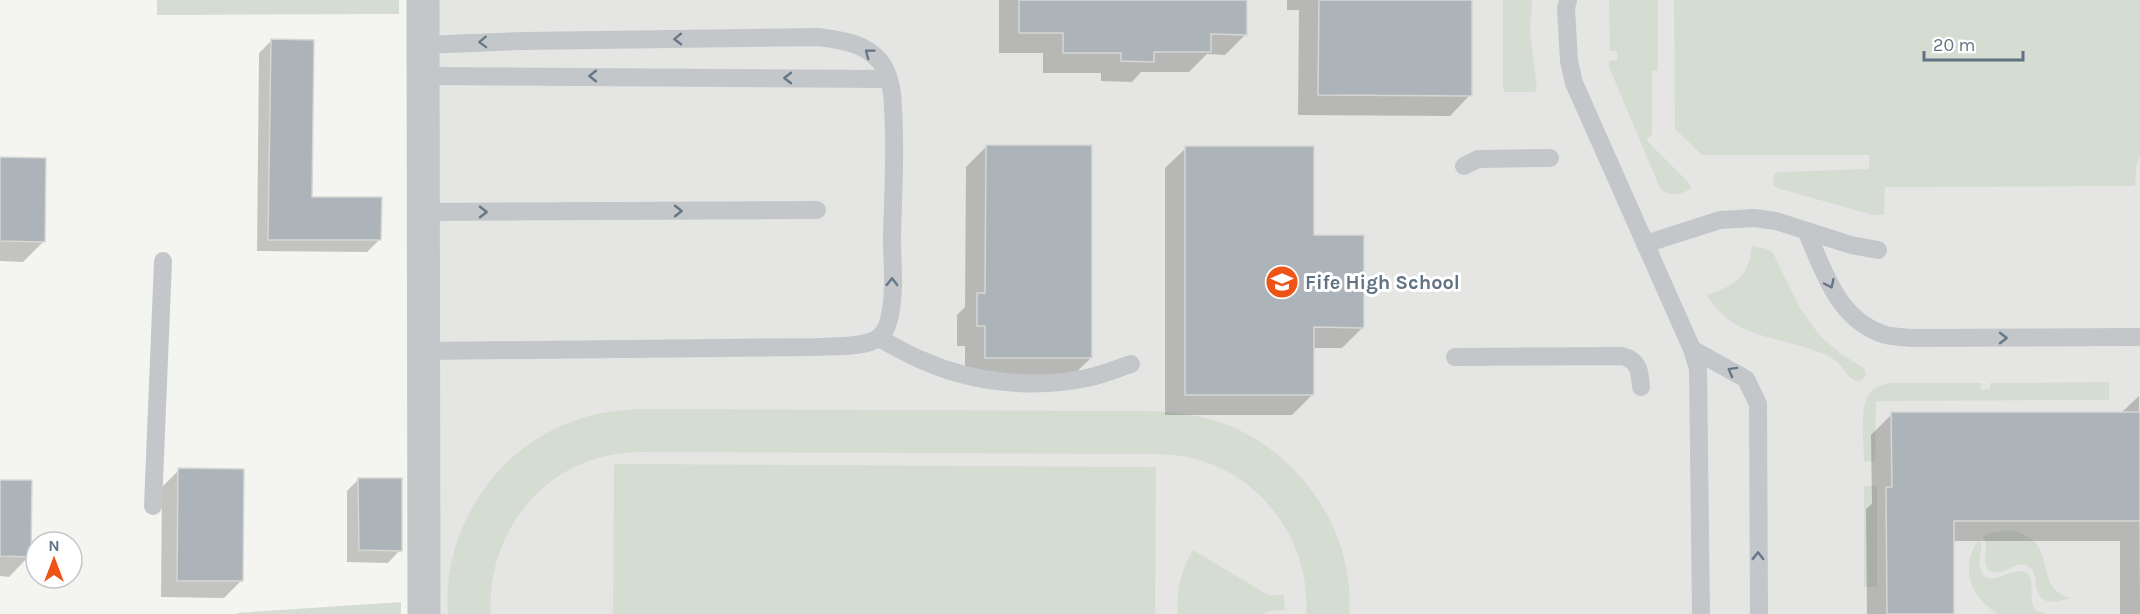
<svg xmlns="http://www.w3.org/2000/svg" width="2140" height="614" viewBox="0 0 2140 614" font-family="Karla,sans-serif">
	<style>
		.built { fill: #e5e6e4 }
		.green { fill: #d5dcd1 }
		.shadow { fill: #0003 }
		.building { fill: #acb3b9; stroke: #d6d6d3; stroke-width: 1.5 }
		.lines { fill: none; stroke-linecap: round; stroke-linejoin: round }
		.service { stroke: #c3c7ca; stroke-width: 18 }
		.minor { stroke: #c3c7ca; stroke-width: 33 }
		.oneway { stroke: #667787 }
		.labels { text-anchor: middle; stroke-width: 6; stroke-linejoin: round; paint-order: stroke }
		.poi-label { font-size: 20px; font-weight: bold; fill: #617383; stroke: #fff; text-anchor: start }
	</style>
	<rect width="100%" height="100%" fill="#f4f5f0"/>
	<!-- built -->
	<path class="built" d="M423,0h1717v614h-1716z"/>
	<!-- green -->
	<g class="green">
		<path d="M157,0h242v14l-242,1z"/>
		<path d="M1503,0h29l-2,33 7,56 -3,3h-30l-1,-4z"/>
		<path d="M1609,0h49v71h-6v63l-6,6 43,43 2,6c-12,6 -20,9 -31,-1l-51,-121v-6l8,-1v-9h-7z"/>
		<path d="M1674,0h466v155l-4,12 -1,19 -250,1 -1,28h-11l-96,-27 -4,-3 1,-11 4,-2 91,-3v-14h-167l-27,-26z"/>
		<path d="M1752,246l12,2 9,5 27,55 20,28 20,17 25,16 1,6c-12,17 -21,-7 -30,-14 -3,-3 -9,-6 -12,-7 -44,-19 -90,-13 -117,-59 28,-10 42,-18 45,-49z"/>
		<path d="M2109,382v18l-233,1 -1,60 -11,1c0,-18 -5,-54 5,-68 5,-7 13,-9 21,-11h91v7l9,-1v-6z"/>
		<path d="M641,409l516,2c30,2 61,7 88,22 65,34 110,107 104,181h-43c5,-67 -39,-133 -104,-153 -14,-5 -30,-6 -45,-7l-517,-2c-15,1 -30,2 -45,7 -66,20 -109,87 -104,155h-43c-7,-86 51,-171 134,-196 19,-6 39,-8 59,-9z"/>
		<path d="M614,464l542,3 -1,147h-542z"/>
		<rect x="1864" y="486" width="13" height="101"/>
		<path d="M2011,530c53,13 18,57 60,68 -48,16 -27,-24 -43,-32 -15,-7 -21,12 -39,5 -9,-15 2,-22 -6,-34l6,-4z"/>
		<path d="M1978,541l3,2c1,8 -3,16 -1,24 6,28 35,-6 48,7 7,7 0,23 7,36l12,4c-15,0 -32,0 -47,0 -6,-1 -11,-7 -15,-10 -19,-17 -21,-44 -7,-63z"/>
		<path d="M1193,550l75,45h16l1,15 -15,1 -6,3h-86c-2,-22 3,-45 15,-64z"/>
		<path d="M401,602v12h-164v-1z"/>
	</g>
	<!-- shadow -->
	<g class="shadow">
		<path d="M999,0h247v34l-21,21 -18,-1 -18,18h-48l-9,10 -31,-1v-8h-58v-20h-44z"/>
		<path d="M1287,0h186l-2,2 -1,93 -20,21 -152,-1 1,-105h-12z"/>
		<path d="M271,41l39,157 70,41 -13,13 -110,-1 2,-198z"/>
		<path d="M986,147l105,211 -21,20h-105v-32h-8v-31l8,-8 1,-140z"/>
		<path d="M1186,148l127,88 50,91 -21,21h-29v46l-21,21h-127v-247z"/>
		<path d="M0,159l44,82 -21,21 -23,-1z"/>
		<path d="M2139,396l1,218h-20v-73h-168v73h-85l-1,-105 6,-5 -1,-69 21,-21 229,-1z"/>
		<path d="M179,470l62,111 -17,17 -63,-1 1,-110z"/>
		<path d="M359,479l41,71 -12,13 -41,-1v-71z"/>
		<path d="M0,482l29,74 -20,21 -9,-1z"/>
	</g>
	<!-- building -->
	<g class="building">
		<path d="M1019,0h228v35l-36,-1v18h-57v10l-33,-1v-8h-58v-20h-44z"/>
		<path d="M1319,0h153v96l-154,-1z"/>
		<path d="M271,39l43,1 -2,157h70l-1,43h-113z"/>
		<path d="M986,145h106v213h-107v-32h-8v-33h8z"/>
		<path d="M1185,146h129v89h50v93l-50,-1v68h-129z"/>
		<path d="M0,157l46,1 -1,84 -45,-1z"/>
		<path d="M1891,412h249v109h-186v93h-67l-1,-127h6z"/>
		<path d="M178,468l66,1 -1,112h-66z"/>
		<path d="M358,478h44v73l-43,-1z"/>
		<path d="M0,480h32l-1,77 -31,-1z"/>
	</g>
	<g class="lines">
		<!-- service -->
		<g class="service">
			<path d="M1568,0l-2,8 3,53 5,22 118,266 6,20 3,245"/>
			<path d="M423,45l99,-4 296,-4c25,3 54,7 67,32 6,12 8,27 8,40 3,42 0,86 -1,128 0,27 4,59 -4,86 -1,5 -6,12 -10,15 -13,10 -46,8 -62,9l-392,4"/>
			<path d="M424,76l464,3"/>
			<path d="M1464,166l14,-7 72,-1"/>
			<path d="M424,212l393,-2"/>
			<path d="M1806,231c18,39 30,85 74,102 9,4 22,4 32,5l228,-1"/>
			<path d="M1645,244l75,-24 34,-2 22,3 75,24 27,5"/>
			<path d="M879,338c15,8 29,17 45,23 49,22 110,28 163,17 15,-3 29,-9 44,-14"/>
			<path d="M1692,349l54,30 12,25 1,210"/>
			<path d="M1455,357l167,-1c17,4 18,16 19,31"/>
			<path d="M153,506l10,-245"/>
		</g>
		<!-- minor -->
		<path class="minor" d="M423,0l1,614"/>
	</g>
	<!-- one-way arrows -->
	<defs><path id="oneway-chevron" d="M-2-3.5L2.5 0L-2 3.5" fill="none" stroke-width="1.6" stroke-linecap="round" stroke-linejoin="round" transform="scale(1.5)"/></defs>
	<g class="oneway">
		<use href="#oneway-chevron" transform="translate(678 39) rotate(179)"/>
		<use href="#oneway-chevron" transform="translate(483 42) rotate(178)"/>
		<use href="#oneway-chevron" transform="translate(869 53) rotate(-143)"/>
		<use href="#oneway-chevron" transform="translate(593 76) rotate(-180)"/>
		<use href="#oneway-chevron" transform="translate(788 78) rotate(-180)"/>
		<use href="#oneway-chevron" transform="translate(678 211)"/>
		<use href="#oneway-chevron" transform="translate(483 212)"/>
		<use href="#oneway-chevron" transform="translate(892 282) rotate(-89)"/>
		<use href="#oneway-chevron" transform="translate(1830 284) rotate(65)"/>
		<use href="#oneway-chevron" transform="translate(2003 338)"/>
		<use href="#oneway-chevron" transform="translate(1732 371) rotate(-151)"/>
		<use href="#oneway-chevron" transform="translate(1758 556) rotate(-90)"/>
	</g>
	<!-- icons -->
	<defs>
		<symbol id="school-disc" viewBox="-11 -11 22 22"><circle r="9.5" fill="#ef5316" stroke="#fff"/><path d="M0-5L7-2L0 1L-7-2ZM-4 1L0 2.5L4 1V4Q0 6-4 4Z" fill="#fff"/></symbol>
	</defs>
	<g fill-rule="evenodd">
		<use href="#school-disc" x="1263" y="263" width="38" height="38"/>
	</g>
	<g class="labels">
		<!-- poi labels -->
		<g class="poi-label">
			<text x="1305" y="289">Fife High School</text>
		</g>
	</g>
	<!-- north arrow -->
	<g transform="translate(54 560)"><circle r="28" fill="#ffffff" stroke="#c0c7cd" stroke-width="1.5"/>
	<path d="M0-4.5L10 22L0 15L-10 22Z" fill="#ef5316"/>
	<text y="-9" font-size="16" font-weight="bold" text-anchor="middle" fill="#617383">N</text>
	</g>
	<!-- scale -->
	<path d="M1924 51v9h99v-9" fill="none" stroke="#617383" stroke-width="3"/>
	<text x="1933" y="51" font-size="18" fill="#617383" stroke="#ffffff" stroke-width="4.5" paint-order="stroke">20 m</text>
</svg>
